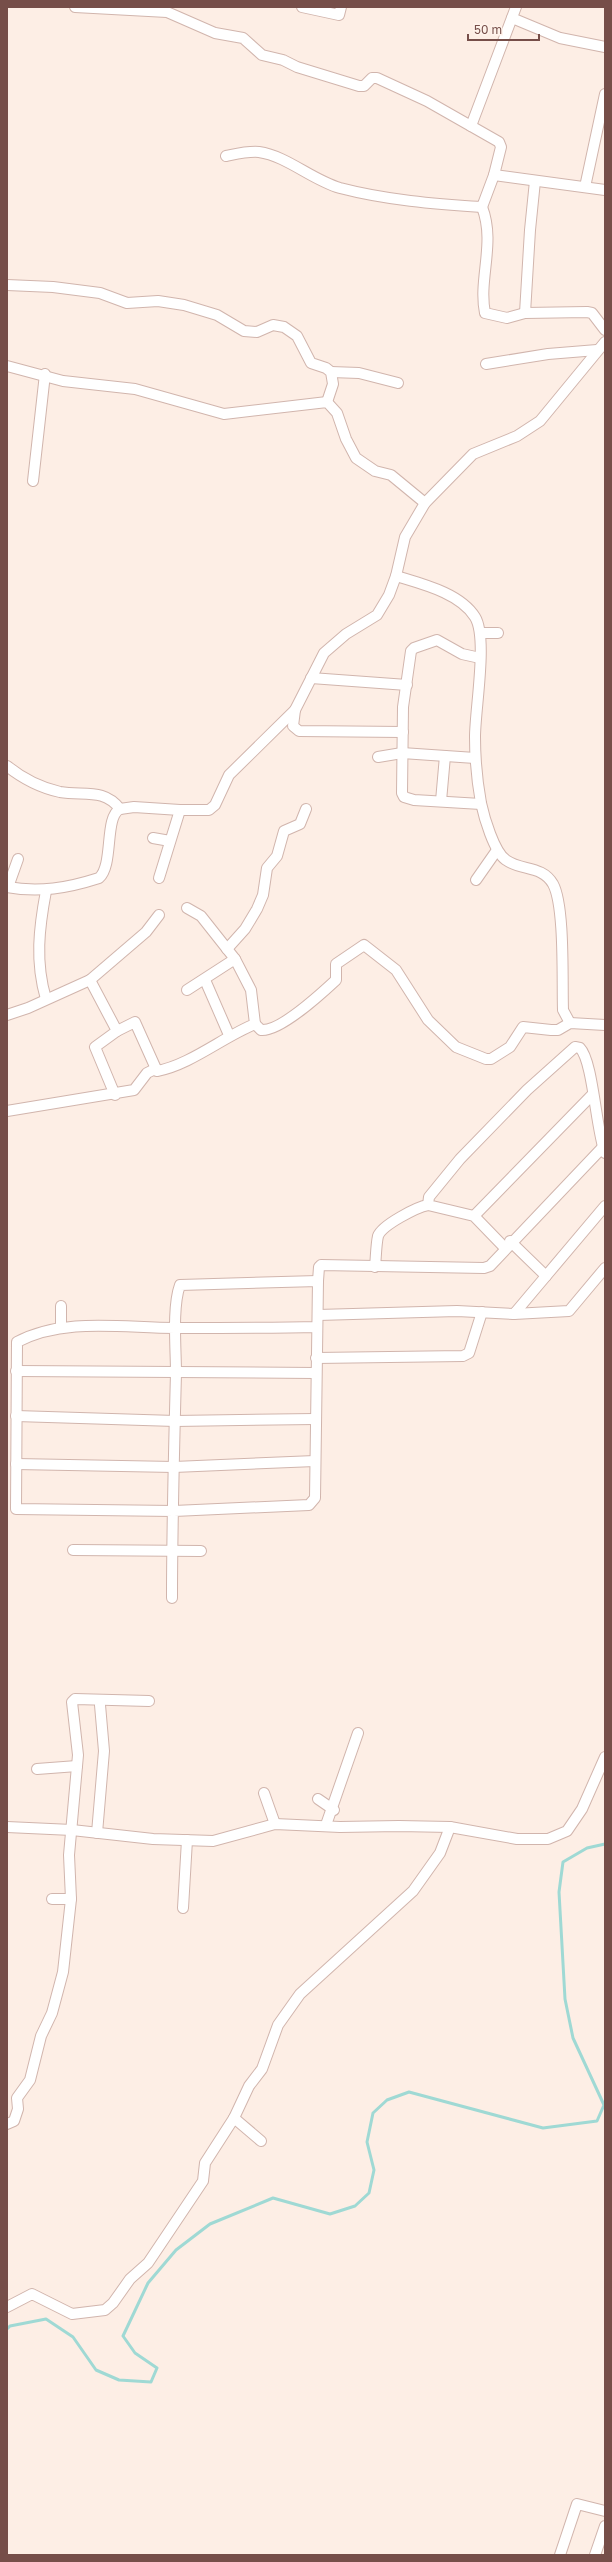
<svg xmlns="http://www.w3.org/2000/svg" width="612" height="2562" viewBox="0 0 612 2562" font-family="'Golos Text',sans-serif">
	<style>
		.lines { fill: none; stroke-linecap: round; stroke-linejoin: round }
		.stream { stroke: #9fd9d4; stroke-width: 3 }
		.minor-casing { stroke: #d1b5ad; stroke-width: 12 }
		.minor { stroke: #fff; stroke-width: 10 }
	</style>
	<rect width="100%" height="100%" fill="#fdeee5"/>
	<g class="lines">
		<!-- stream -->
		<path class="stream" d="M7,2329l3,-3 36,-7 27,18 23,33 23,10 32,2 6,-14 -22,-15 -12,-17 25,-53 28,-33 34,-26 63,-26 57,16 25,-8 14,-13 5,-23 -7,-28 6,-29 14,-13 22,-8 134,36 54,-7 7,-16 -31,-67 -8,-39 -6,-107 4,-30 24,-14 18,-4"/>
		<defs>
			<g id="minor">
				<path d="M75,7l92,5 48,21 28,5 19,17 21,5 14,7 62,19h5l8,-8h5l50,23 72,41 2,5 -7,28 111,15"/>
				<path d="M302,7l37,8 2,-8"/>
				<path d="M512,18l48,20 45,9"/>
				<path d="M471,126l45,-119"/>
				<path d="M226,156c10,-2 22,-5 33,-4 28,4 53,28 81,36 46,12 94,16 142,19l12,-32"/>
				<path d="M535,181l-5,49 -5,83 62,-1 5,1 13,17"/>
				<path d="M585,187l20,-93"/>
				<path d="M482,207c14,36 -4,72 3,106l22,5 18,-5"/>
				<path d="M7,285l46,2 47,6 27,10 31,-2 26,4 33,10 27,16 13,1 16,-7 11,2 13,9 14,27 15,5 5,4 2,12 -6,18"/>
				<path d="M486,364l62,-10 49,-4"/>
				<path d="M7,366l56,15 72,8 89,25 103,-12 10,11 9,26 10,19 19,13 16,4 34,28"/>
				<path d="M331,372l28,1 39,10"/>
				<path d="M33,481l12,-107"/>
				<path d="M396,576c26,8 64,17 79,41 13,21 0,92 0,120 0,22 2,44 6,66 3,14 13,49 25,57 15,11 36,5 47,24 12,22 9,98 10,126l7,13"/>
				<path d="M481,633h17"/>
				<path d="M480,658l-18,-4 -25,-14 -23,8 -3,3 -8,56 -1,86 2,4 10,3 67,4"/>
				<path d="M311,678l96,7"/>
				<path d="M295,710l-2,16 6,5 104,1"/>
				<path d="M378,757l24,-4 73,5"/>
				<path d="M7,766c15,12 35,22 53,26 24,4 44,-4 60,17"/>
				<path d="M441,801l4,-45"/>
				<path d="M153,838l17,3"/>
				<path d="M159,878l21,-68"/>
				<path d="M476,880l21,-30"/>
				<path d="M7,887c32,6 61,1 92,-9 15,-13 5,-61 21,-69l14,-2 46,3h29l6,-5 14,-30 66,-65 29,-57 22,-19 31,-19 12,-20 7,-19 9,-39 20,-34 48,-49 44,-18 23,-15 65,-79"/>
				<path d="M8,887l10,-28"/>
				<path d="M187,908l14,8 34,43 -48,31"/>
				<path d="M227,949l18,-20 12,-20 6,-14 4,-27 10,-12 7,-25 16,-7 6,-15"/>
				<path d="M90,980l56,-48 13,-17"/>
				<path d="M205,980l24,55"/>
				<path d="M46,999c-11,-37 -7,-71 0,-108"/>
				<path d="M7,1015l21,-7 62,-28 27,51 -22,16 20,48"/>
				<path d="M255,1024l6,6c19,2 61,-37 75,-50v-16l28,-19 32,25 32,50 28,27 30,12h5l19,-12 13,-20 28,3h7l12,-7 35,2"/>
				<path d="M117,1031l18,-9 22,49c33,-6 66,-34 98,-47l-4,-34 -16,-31"/>
				<path d="M7,1111l127,-21 13,-17 8,-4"/>
				<path d="M474,1216l118,-121"/>
				<path d="M510,1241l36,35 59,-70"/>
				<path d="M505,1248l-31,-32 -46,-11 1,-8 31,-38 67,-69 48,-43 5,1c13,13 16,82 25,105"/>
				<path d="M375,1267c1,-10 1,-22 3,-31 4,-11 39,-29 50,-31"/>
				<path d="M318,1281l1,-14 2,-2 163,3 6,-2 113,-119"/>
				<path d="M514,1314l55,-3 36,-43"/>
				<path d="M318,1315l139,-4 57,3 32,-38"/>
				<path d="M61,1327v-21"/>
				<path d="M316,1358l147,-2 6,-3 13,-41"/>
				<path d="M16,1371l299,2"/>
				<path d="M16,1416l159,5 140,-2"/>
				<path d="M16,1464l158,3 141,-6"/>
				<path d="M73,1550l128,1"/>
				<path d="M172,1598c0,-75 2,-150 4,-225 0,-24 -4,-66 4,-88l138,-4c-1,72 -2,145 -3,217l-6,7 -135,6 -158,-2 1,-167c47,-25 106,-14 158,-14 47,0 95,0 142,-1"/>
				<path d="M37,1769l40,-3"/>
				<path d="M264,1793l11,31"/>
				<path d="M318,1799l16,11"/>
				<path d="M326,1825l32,-92"/>
				<path d="M7,1827l65,3 81,9 60,2 62,-17 65,3 59,-1 51,1 67,12h31l19,-8 15,-22 23,-52"/>
				<path d="M97,1833l7,-82 -4,-46"/>
				<path d="M52,1899h19"/>
				<path d="M183,1908l4,-68"/>
				<path d="M234,2118l27,23"/>
				<path d="M7,2124l7,-3 4,-12 -1,-11 13,-18 11,-44 11,-23 11,-41 8,-73 -2,-44 9,-100 -6,-53 3,-3 74,2"/>
				<path d="M7,2307l25,-13 40,20 33,-4 8,-7 17,-24 18,-16 55,-82 2,-18 29,-45 15,-32 13,-17 16,-44 22,-31 113,-103 27,-38 10,-26"/>
				<path d="M560,2555l17,-51 28,7"/>
				<path d="M595,2555l10,-29"/>
			</g>
		</defs>
		<!-- minor casing -->
		<use href="#minor" class="minor-casing"/>
		<!-- minor -->
		<use href="#minor" class="minor"/>
	</g>
	<!-- border -->
	<rect width="612" height="2562" fill="none" stroke="#764e49" stroke-width="16"/>
	<!-- scale -->
	<path d="M468 34v6h71v-6" fill="none" stroke="#764e49" stroke-width="2"/>
	<text x="474" y="34" font-size="12" fill="#764e49" stroke="#fff3eb" stroke-width="3" paint-order="stroke">50 m</text>
</svg>
